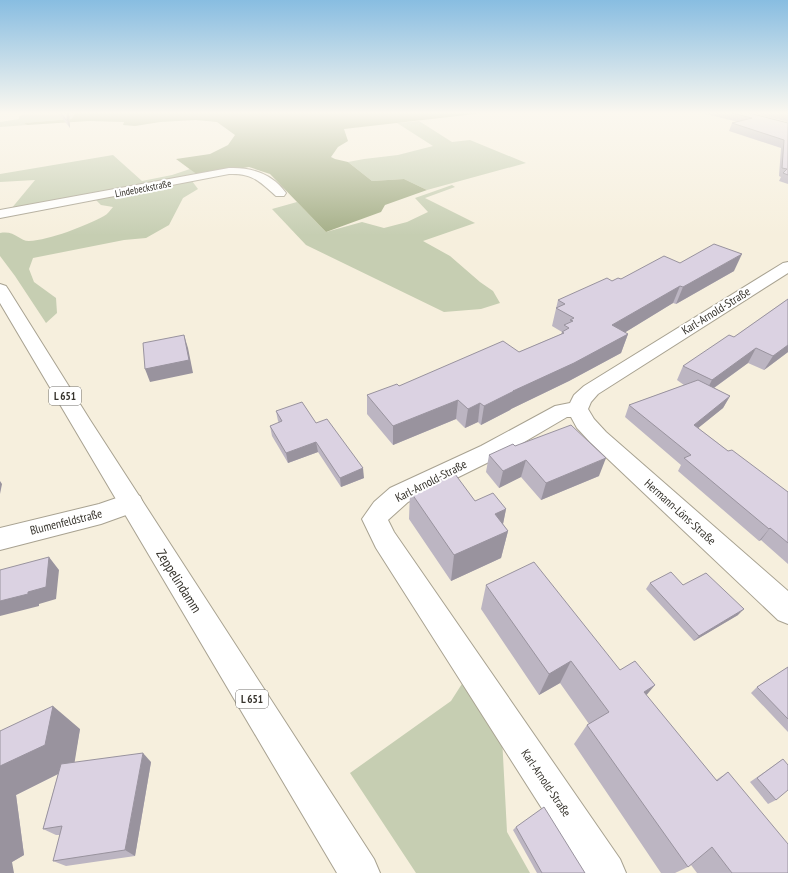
<svg xmlns="http://www.w3.org/2000/svg" width="788" height="873" viewBox="0 0 788 873" font-family="'PT Sans Narrow',sans-serif">
	<style>
		.green { fill: #c6ceb2 }
		.forest { fill: #a5af88 }
		.lines { fill: none; stroke-linecap: round; stroke-linejoin: round }
		.minor-casing { stroke: #a8a291; stroke-width: 2 }
		.primary-casing { stroke: #a8a291; stroke-width: 2 }
		.minor { fill: #fff; fill-rule: evenodd }
		.primary { fill: #fff; fill-rule: evenodd }
		.wall { fill: #bcb5c2 }
		.shaded-wall { fill: #99939e }
		.building { fill: #dbd2e2; stroke: #99939e }
		.labels { text-anchor: middle; stroke-width: 4; stroke-linejoin: round; paint-order: stroke }
		.far-street-label { font-size: 10px; fill: #37342d; stroke: #fff }
		.shield { fill: #fff; stroke: #73716c; stroke-width: 1 }
		.shield-label { font-size: 11px; font-weight: bold; fill: #37342d }
		.street-label { font-size: 12px; fill: #37342d; stroke: #fff }
		.near-street-label { font-size: 14px; fill: #37342d; stroke: #fff }
	</style>
	<rect width="100%" height="100%" fill="#f6efdd"/>
	<!-- green -->
	<g class="green">
		<path d="M29,113h46l-2,4 -2,2 -47,4 3,2 -27,2v-5l19,-3v-3z"/>
		<path d="M419,121l33,21 18,-2 56,23 -99,27 -23,-11 -32,2 -24,-19 16,-3 34,-4 35,-9 -36,-23z"/>
		<path d="M113,155l29,26 30,-6 18,-6 9,7 -7,5 6,8 -15,9 -14,27 -23,13 -22,2 -91,18 -4,11 5,13 22,16 1,15 -11,10 -31,-47 -15,-20v-23c15,-3 19,8 29,8 21,-1 56,-15 75,-25 4,-2 6,-6 9,-9l-12,-2 -5,-5 -37,6 -48,3 24,-29 -35,2v-8z"/>
		<path d="M452,185l3,2 -30,11 50,25 -52,18 27,15 30,26 13,9 7,12 -19,6 -37,3 -138,-67 -34,-36 25,-7 29,30 36,-10 22,6 23,-6 21,-10 -13,-14z"/>
		<path d="M467,676l35,61 5,95 23,41h-114l-66,-100 101,-72z"/>
	</g>
	<!-- forest -->
	<path class="forest" d="M75,113h409l-140,16 4,12 -10,6 -7,10 4,2 13,3 24,19 32,-2 23,11 -42,15 -4,7 -55,20 -56,-58 -21,-7 -50,9 -23,-17 34,-5 18,-9 7,-10 -18,-13 -21,-2 -36,2 -25,4 -12,-1 1,-3 -35,-1 -62,4 -3,-2 47,-4 2,-2z"/>
	<g class="lines">
		<defs>
			<g id="minor">
				<path d="M229,168c22,-1 44,6 57,25l-2,3h-8c-17,-15 -24,-23 -47,-22l-229,44v-8z"/>
				<path d="M788,262v11l-190,121 -7,8 -3,7 6,10 12,13 182,159v33l-10,-4 -188,-178 -13,-14 -6,-11h-4l-70,41 -89,44 -20,18 6,12 226,327 6,14h-43l-207,-325 -14,-29 12,-17 16,-14 91,-42 74,-40 15,-3 4,-8 10,-9 199,-123z"/>
				<path d="M131,493l9,3 3,7 -3,7 -39,14 -101,26v-22l99,-24z"/>
			</g>
			<path id="primary" d="M0,284l6,2 2,3 82,131 284,439 6,14h-43l-337,-570z"/>
		</defs>
		<!-- minor casing -->
		<use href="#minor" class="minor-casing"/>
		<!-- primary casing -->
		<use href="#primary" class="primary-casing"/>
		<!-- minor -->
		<use href="#minor" class="minor"/>
		<!-- primary -->
		<use href="#primary" class="primary"/>
	</g>
	<!-- wall -->
	<g class="wall">
		<path d="M58,113h11l1,15z"/>
		<path d="M702,113h47l39,10v61l-9,-3 2,-4 -2,-1 2,-28 -52,-17 3,-8 6,-1z"/>
		<path d="M752,113h36v9z"/>
		<path d="M680,263l54,8 -58,33 -3,-1 -49,30 4,1 -7,19 -52,28 -58,28 -1,1 -29,15 -3,-3 -13,6 -9,-9 -63,26 -26,-31v-19l152,-43 42,-18 1,-2 -10,-6 6,-26 54,-19z"/>
		<path d="M788,299v53l-24,18 -16,-7 -34,25 16,8 -7,12 -25,20 30,23 60,41v72l-27,-24 -2,1 -81,-70 3,-6 -56,-48 4,-12 55,-20 -7,-5 6,-14 51,-29z"/>
		<path d="M276,411l40,12 48,55 -23,9 -23,-35 -30,11 -16,-27 -2,-10 9,-3 -1,-2z"/>
		<path d="M515,446l84,30 -58,24 -20,-23 -22,11 -13,-16 3,-17z"/>
		<path d="M410,491l65,10 31,8 -3,15 5,7 -7,27 -50,23 -42,-62z"/>
		<path d="M650,583l88,32 -44,26 -48,-52z"/>
		<path d="M486,585l134,85 35,15 -9,10 70,85 12,-8 60,101h-91l-6,-8 -3,2 -13,6h-14l-87,-129 13,-19 2,-1 -29,-41 -21,12 -58,-86z"/>
		<path d="M788,667v65l-37,-39 6,-6z"/>
		<path d="M80,729l-6,33h77l-16,94 -69,10 -13,-5 7,-26h-4l-13,-6 15,-55 -42,21 8,60 -12,7 -12,11v-142z"/>
		<path d="M783,759l-7,41 -8,4 -18,-22z"/>
		<path d="M516,827l69,46h-48l-24,-43z"/>
	</g>
	<!-- shaded-wall -->
	<g class="shaded-wall">
		<path d="M67,113h2l1,15 -3,-7z"/>
		<path d="M742,254l-8,17 -58,33 7,-17z"/>
		<path d="M680,286l-7,17 -67,41 6,-19z"/>
		<path d="M628,334l-7,19 -52,28 -58,28 -1,1 -29,15 3,-19 29,-15z"/>
		<path d="M184,335l4,13 5,25 -43,9 -5,-13z"/>
		<path d="M788,345v7l-24,18 9,-14z"/>
		<path d="M756,348l-8,15 -44,32 8,-15z"/>
		<path d="M730,396l-7,12 -36,29 7,-12z"/>
		<path d="M458,400l-2,19 -63,26v-19z"/>
		<path d="M480,403l-2,19 -13,6 3,-19z"/>
		<path d="M316,442l2,10 -30,11 -2,-10z"/>
		<path d="M606,458l-7,18 -58,24 5,-17z"/>
		<path d="M526,460l-5,17 -22,11 4,-17z"/>
		<path d="M363,468l1,10 -23,9 -1,-9z"/>
		<path d="M0,481l2,3 -2,10z"/>
		<path d="M506,509l-5,25 7,-3 -7,27 -50,23 3,-26 41,-41z"/>
		<path d="M770,528l-9,12 -2,1 10,-12z"/>
		<path d="M49,557l10,13 -3,29 -17,5v2l-39,10v-15l28,-9z"/>
		<path d="M744,609l-6,6 -44,26 5,-5z"/>
		<path d="M571,661l-11,22 -21,12 10,-21z"/>
		<path d="M655,685l-17,20 6,-13z"/>
		<path d="M53,706l27,23 -6,37 -58,29 8,60 -12,7 2,11h-14v-107z"/>
		<path d="M143,753l8,9 -16,94 -10,-6z"/>
	</g>
	<!-- building -->
	<g class="building">
		<path d="M61,113h6v8z"/>
		<path d="M732,113h17l39,10v52l-5,-2 4,-4 -5,-1 2,-28 -52,-17 20,-5z"/>
		<path d="M714,244l28,10 -59,33 -3,-1 -68,39 16,9 -54,29 -61,28h1l-30,15 -4,-3 -12,6 -10,-9 -65,26 -26,-31 30,-11 2,2 104,-45 16,11 45,-19 -2,-1 7,-4 -5,-3 9,-4 -3,-1 4,-2 -18,-10 9,-4 -7,-4 49,-22 5,3 6,-3 3,1 43,-23 16,7z"/>
		<path d="M788,299v46l-15,11 -17,-8 -44,32 -29,-14 46,-31 5,2z"/>
		<path d="M184,335l5,25 -44,9 -2,-26z"/>
		<path d="M698,380l32,16 -36,29 34,26 4,-1 56,42v51l-18,-15 -1,1 -85,-71 7,-3 -62,-50z"/>
		<path d="M302,402l14,21 11,-4 36,49 -23,10 -24,-36 -30,11 -16,-27 12,-5 -6,-10z"/>
		<path d="M571,425l35,33 -60,25 -20,-23 -23,11 -14,-16 24,-11 2,2z"/>
		<path d="M455,474l20,27 18,-8 13,16 -11,5 13,17 -54,24 -44,-64z"/>
		<path d="M49,557l-3,30 -18,5v2l-28,7v-31z"/>
		<path d="M534,562l86,108 15,-9 20,24 -11,7 73,89 11,-9 60,72v29h-56l-20,-26 -24,20 -101,-142 22,-13 -38,-51 -22,13 -63,-89z"/>
		<path d="M671,572l12,13 23,-12 38,36 -45,27 -49,-53z"/>
		<path d="M788,667v52l-31,-32z"/>
		<path d="M53,706l-8,39 -45,21v-35z"/>
		<path d="M143,753l-18,97 -72,11 9,-35 -19,3 18,-65z"/>
		<path d="M783,759l5,6v25l-12,10 -19,-22z"/>
		<path d="M544,807l41,66h-43l-26,-46z"/>
	</g>
	<!-- sky -->
	<linearGradient id="sky" x2="0" y2="1"><stop stop-color="#88bde1"/><stop offset="0.48" stop-color="#fbf8f0"/><stop offset="1" stop-color="#fbf8f0" stop-opacity="0"/></linearGradient>
	<rect width="788" height="235" fill="url(#sky)"/>
	<g class="labels">
		<!-- far-street labels -->
		<g class="far-street-label">
			<text transform="translate(143 188) rotate(-11)" y="4">Lindebeckstraße</text>
		</g>
		<!-- shield labels -->
		<g class="shield">
			<rect x="49" y="387" width="32" height="18" rx="3"/>
			<rect x="236" y="690" width="32" height="18" rx="3"/>
		</g>
		<g class="shield-label">
			<text x="65" y="400">L 651</text>
			<text x="252" y="703">L 651</text>
		</g>
		<!-- street labels -->
		<g class="street-label">
			<text transform="translate(716 311) rotate(-32)" y="4">Karl-Arnold-Straße</text>
			<text transform="translate(431 481) rotate(-27)" y="4">Karl-Arnold-Straße</text>
			<text transform="translate(680 512) rotate(42)" y="4">Hermann-Löns-Straße</text>
			<text transform="translate(66 522) rotate(-14)" y="4">Blumenfeldstraße</text>
			<text transform="translate(546 783) rotate(56)" y="4">Karl-Arnold-Straße</text>
		</g>
		<!-- near-street labels -->
		<g class="near-street-label">
			<text transform="translate(179 581) rotate(58)" y="5">Zeppelindamm</text>
		</g>
	</g>
</svg>
